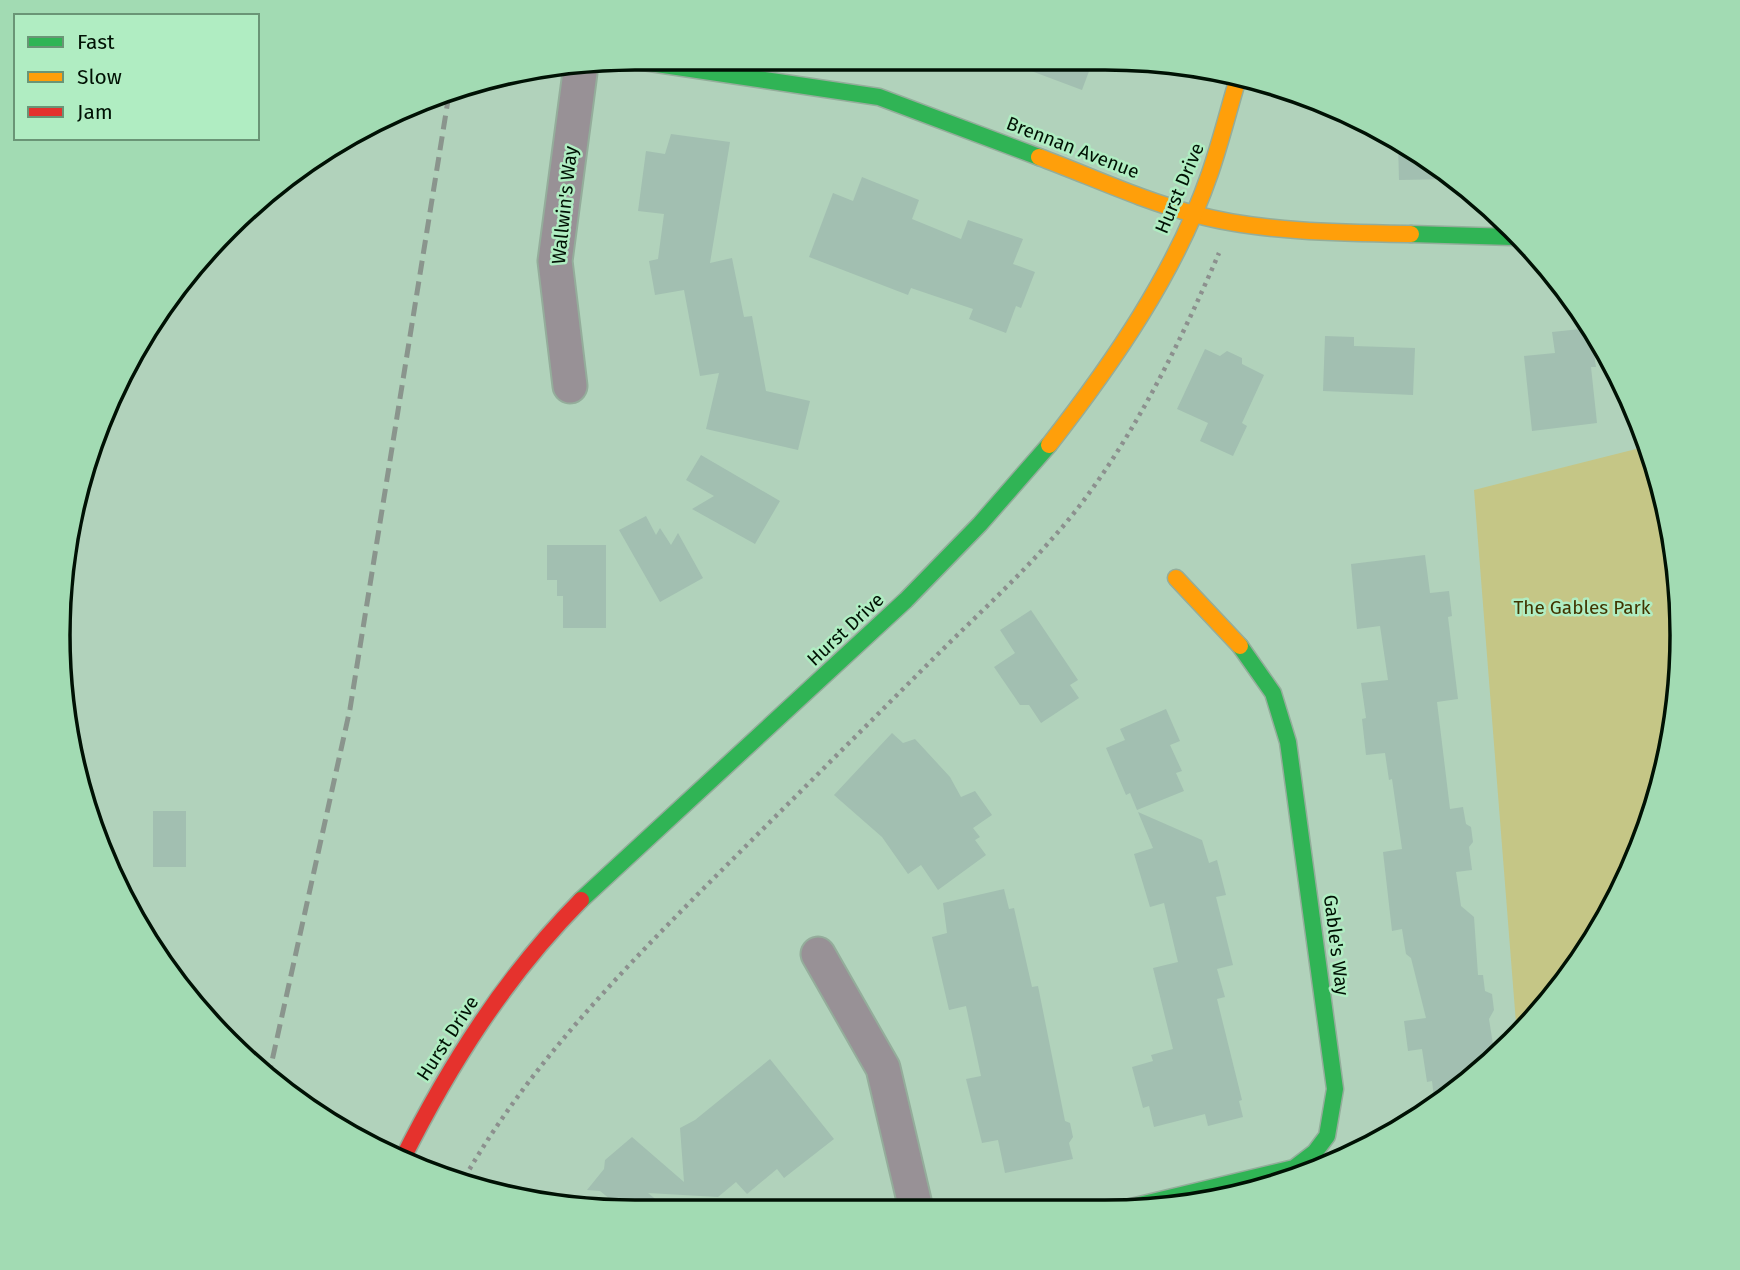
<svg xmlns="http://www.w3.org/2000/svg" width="1740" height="1270" viewBox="0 0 1740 1270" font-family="'Fira Sans',sans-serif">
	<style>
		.green { fill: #c5c686 }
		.building { fill: #a2bfb1 }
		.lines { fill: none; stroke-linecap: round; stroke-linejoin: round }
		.street-casing { stroke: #94ad9b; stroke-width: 37 }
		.fast-casing { stroke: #94ad9b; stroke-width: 19 }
		.slow-casing { stroke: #94ad9b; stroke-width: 19 }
		.jam-casing { stroke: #94ad9b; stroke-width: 19 }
		.path { stroke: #8c908e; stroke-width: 4.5; stroke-dasharray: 3.5 5; stroke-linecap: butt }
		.street { stroke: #989196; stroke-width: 33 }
		.fast { stroke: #30b455; stroke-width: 16 }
		.slow { stroke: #ff9f0a; stroke-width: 16 }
		.jam { stroke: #e5322d; stroke-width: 16 }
		.rail { stroke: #8a958d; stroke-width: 5; stroke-dasharray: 14 7; stroke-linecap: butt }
		.labels { text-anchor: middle; stroke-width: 5; stroke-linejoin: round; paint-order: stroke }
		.street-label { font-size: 19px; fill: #001104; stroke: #b0edc2 }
		.park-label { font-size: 19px; fill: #413400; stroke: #b0edc2 }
		.rim { fill: none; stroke: #001104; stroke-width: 3.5 }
	</style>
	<rect width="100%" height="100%" fill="#b1d2bb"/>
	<!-- green -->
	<path class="green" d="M1648,446l14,39 19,112 -4,113 -25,110 -47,103 -66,92 -22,21 -43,-546z"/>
	<!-- building -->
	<g class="building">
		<path d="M1006,58h88l-12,32 -77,-29z"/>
		<path d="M671,134l59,8 -20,121 22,-5 12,59 8,-1 14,75 44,10 -12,49 -92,-21 13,-56 -19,3 -16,-86 -29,5 -6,-34 9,-2 6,-45 -26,-3 8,-60 19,3z"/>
		<path d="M1398,143l27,12 26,24 -52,1z"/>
		<path d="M862,177l57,23 -7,19 49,20 7,-19 55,19 -10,25 22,8 -14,36 -5,-2 -10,27 -37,-14 4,-10 -62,-21 -3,7 -99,-38 24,-64 20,8z"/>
		<path d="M1590,328l6,39h-5l6,56 -65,8 -8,-75 31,-3 -3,-21z"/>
		<path d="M1325,336l29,1v9l61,2 -2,47 -90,-4z"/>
		<path d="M1205,349l15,7 7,-5 15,7v6l22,11 -22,48 5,3 -14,30 -33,-15 8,-18 -31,-14z"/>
		<path d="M701,455l79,46 -25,43 -63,-35 22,-13 -28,-16z"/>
		<path d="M646,516l10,19 4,-7 11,17 7,-12 25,45 -43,24 -41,-72z"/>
		<path d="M547,545h59v83h-43v-32h-6v-16h-10z"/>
		<path d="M1425,555l5,38 19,-2 3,25 -4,1 10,82 -21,3 13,107 13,-2 3,17 5,3 2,15 -4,5 3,23 -16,2 5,34 13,11 4,58h5l2,16 7,3 2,16 -5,9 6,38 -38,36 -23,4 -2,-16 -5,1 -5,-33 -14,2 -4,-30 22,-3 -15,-60 -5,-4 -4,-25 -10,2 -9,-79 19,-3 -10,-70 -3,1 -4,-27 -19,2 -4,-36 4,-1 -5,-35 27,-3 -8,-54 -23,3 -6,-65z"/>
		<path d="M1031,610l47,70 -8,5 9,13 -38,25 -12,-18h-9l-26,-38 21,-14 -15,-23z"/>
		<path d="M1166,709l14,32 -10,4 12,26 -6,2 8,18 -47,19 -7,-17 -4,2 -20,-47 19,-8 -5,-11z"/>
		<path d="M892,733l11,10 12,-4 35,38 11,20 14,-6 17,24 -19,13 7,9 -5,3 11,15 -48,35 -17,-25 -13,9 -26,-37 -48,-42z"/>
		<rect x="153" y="811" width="33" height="56"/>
		<path d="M1138,812l64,28 7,23 8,-3 9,35 -10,2 17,68 -16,4 8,28 -8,2 25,101 -3,1 4,16 -35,9 -3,-12 -51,13 -5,-21 -6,2 -11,-41 21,-6 -2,-6 22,-6 -20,-81 25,-6 -14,-59 -14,4 -16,-53 19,-6z"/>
		<path d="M1004,889l5,20 5,-1 18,79 6,-1 27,135 5,2 3,14 -4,6 4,16 -68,14 -7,-33 -16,3 -16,-64 15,-3 -15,-70 -17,4 -17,-73 15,-4 -4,-30z"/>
		<path d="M770,1059l64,80 -50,39 -7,-9 -30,25 -11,-12 -18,15 -70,-4 22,18h-45l-25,-20 -13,-1 17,-21 1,-9 27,-23 52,45 -4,-54 15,-8z"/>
	</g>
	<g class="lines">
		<defs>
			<g id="street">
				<path d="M570,386l-15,-125 26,-196"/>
				<path d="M818,954l65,114 33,141"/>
			</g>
			<g id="fast">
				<path d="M623,59l256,38 160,60"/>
				<path d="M1411,234l102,3"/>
				<path d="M581,900l325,-300 74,-76 69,-79"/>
				<path d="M1127,1208l167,-40 21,-16 12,-16 8,-47 -47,-347 -15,-49 -33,-47"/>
			</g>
			<g id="slow">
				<path d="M1039,157c51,19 102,43 155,57 64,18 150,19 217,20"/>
				<path d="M1049,445c64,-82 127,-173 161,-272 11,-32 19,-65 29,-98"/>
				<path d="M1176,578l64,68"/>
			</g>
			<path id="jam" d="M402,1160c48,-96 103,-183 179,-260"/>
		</defs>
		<!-- street casing -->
		<use href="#street" class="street-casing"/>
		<!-- fast casing -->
		<use href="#fast" class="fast-casing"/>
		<!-- slow casing -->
		<use href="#slow" class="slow-casing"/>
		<!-- jam casing -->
		<use href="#jam" class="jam-casing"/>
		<!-- path -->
		<path class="path" d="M461,1184c63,-112 152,-204 242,-295 77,-77 155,-155 232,-232 39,-39 80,-76 116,-117 71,-78 126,-190 168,-287"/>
		<!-- street -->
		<use href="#street" class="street"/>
		<!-- fast -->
		<use href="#fast" class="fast"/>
		<!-- slow -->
		<use href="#slow" class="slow"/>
		<!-- jam -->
		<use href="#jam" class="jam"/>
		<!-- rail -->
		<path class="rail" d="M268,1079l82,-370 99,-615"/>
	</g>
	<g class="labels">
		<!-- street labels -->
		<g class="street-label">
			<text transform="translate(1073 147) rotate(21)" y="7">Brennan Avenue</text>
			<text transform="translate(1179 188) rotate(-67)" y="7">Hurst Drive</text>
			<text transform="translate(564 205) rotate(-84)" y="7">Wallwin's Way</text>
			<text transform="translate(845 629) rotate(-43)" y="7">Hurst Drive</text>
			<text transform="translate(1337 945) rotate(83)" y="7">Gable's Way</text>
			<text transform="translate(447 1038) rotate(-57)" y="7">Hurst Drive</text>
		</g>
		<!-- park labels -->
		<g class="park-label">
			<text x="1582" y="614">The Gables Park</text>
		</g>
	</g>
	<!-- crop -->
	<path d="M0 0H1740V1270H0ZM635 70H1105A565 565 0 0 1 1670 635V635A565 565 0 0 1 1105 1200H635A565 565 0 0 1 70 635V635A565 565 0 0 1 635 70Z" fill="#a2dbb3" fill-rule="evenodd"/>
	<path class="rim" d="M635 70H1105A565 565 0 0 1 1670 635V635A565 565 0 0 1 1105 1200H635A565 565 0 0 1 70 635V635A565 565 0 0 1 635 70Z"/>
	<!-- legend -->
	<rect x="14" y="14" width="245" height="126" fill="#b0edc2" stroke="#6a9576" stroke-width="2"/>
	<rect x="28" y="37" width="35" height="10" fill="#30b455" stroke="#6a9576" stroke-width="2"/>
	<text x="77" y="49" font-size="21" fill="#001104">Fast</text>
	<rect x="28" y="72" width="35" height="10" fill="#ff9f0a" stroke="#6a9576" stroke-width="2"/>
	<text x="77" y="84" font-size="21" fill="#001104">Slow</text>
	<rect x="28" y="107" width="35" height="10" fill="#e5322d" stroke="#6a9576" stroke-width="2"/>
	<text x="77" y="119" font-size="21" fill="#001104">Jam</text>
</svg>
